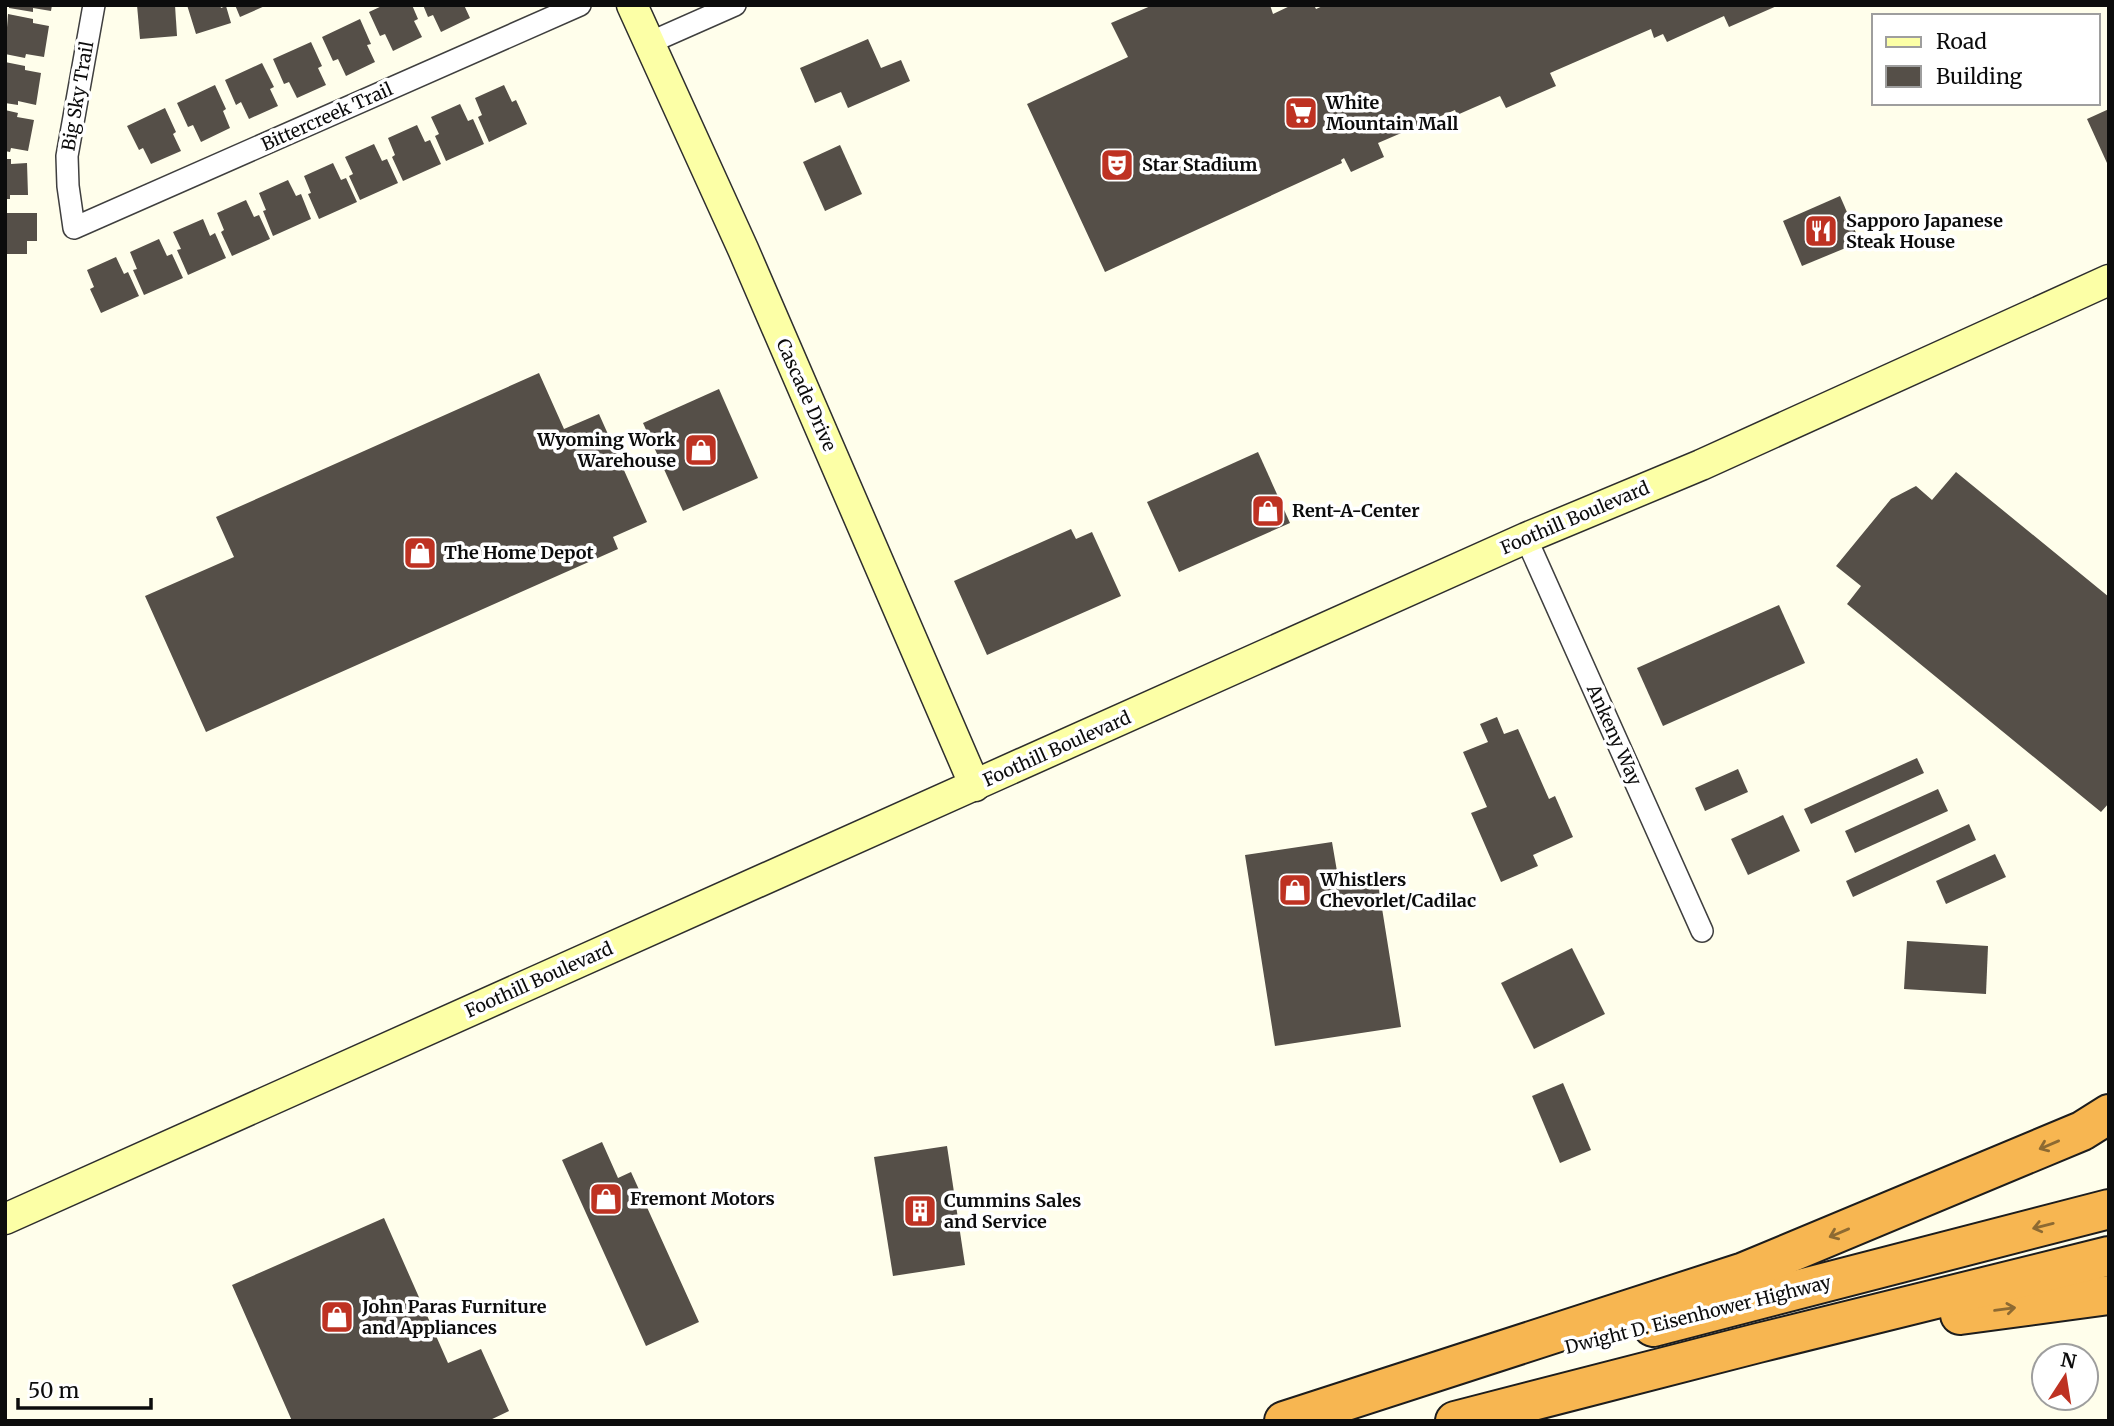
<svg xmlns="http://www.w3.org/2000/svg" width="2114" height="1426" viewBox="0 0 2114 1426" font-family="Merriweather,serif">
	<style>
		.building { fill: #554f48 }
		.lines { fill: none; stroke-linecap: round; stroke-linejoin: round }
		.street-casing { stroke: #3f3f3f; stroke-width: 24 }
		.secondary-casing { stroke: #2e2e2e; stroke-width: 33 }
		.highway-casing { stroke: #1d1d1d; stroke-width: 42 }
		.street { stroke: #fff; stroke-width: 21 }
		.secondary { stroke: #fcffa6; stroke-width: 30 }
		.highway { stroke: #f7b651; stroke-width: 38 }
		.oneway { stroke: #8d6a32 }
		.labels { text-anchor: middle; stroke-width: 7; stroke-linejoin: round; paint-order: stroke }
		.street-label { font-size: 18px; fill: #0c0c0c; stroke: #fff }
		.poi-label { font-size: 18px; font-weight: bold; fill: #0c0c0c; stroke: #fff; text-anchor: start }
	</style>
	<rect width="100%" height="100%" fill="#fffeeb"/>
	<!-- building -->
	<g class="building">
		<path d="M9,5h43l-1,6 -18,-3v4l-24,-4z"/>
		<path d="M137,5h38l2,31 -37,3z"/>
		<path d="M187,5h33l1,3 5,-2 5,17 -35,11z"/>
		<path d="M235,5h32l-27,12z"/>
		<path d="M384,5h28l6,14 -4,2 8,16 -29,14 -8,-17 -5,2 -11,-24z"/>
		<path d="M423,5h41l6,13 -29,14 -8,-17 -5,2z"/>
		<path d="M1153,5h117l3,9 19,-9h22l2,4 9,-4h454l-50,22 -5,-11 -57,26 -4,-8 -9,4 -3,-9 -101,44 6,13 -50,22 -6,-12 -43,19 -2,-5 -77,33 6,14 -33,15 -7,-14 -3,2 1,3 -237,109 -78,-168 101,-47 -17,-34z"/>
		<path d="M8,14l25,5v4l16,3 -5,31 -18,-3 -1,4 -20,-4z"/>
		<path d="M360,19l11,25 -4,1 8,17 -29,14 -8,-17 -5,2 -11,-24z"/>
		<path d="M868,39l13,29 20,-8 9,21 -62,27 -7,-16 -26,11 -15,-35z"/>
		<path d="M311,42l11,24 -4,2 8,17 -29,13 -8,-16 -5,2 -11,-25z"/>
		<path d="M5,62l20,4v4l16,3 -5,32 -18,-4v4l-13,-2z"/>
		<path d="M262,63l12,24 -4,2 8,17 -29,13 -8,-17 -5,3 -11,-25z"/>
		<path d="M215,85l11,24 -3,2 7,17 -29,14 -8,-17 -5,2 -11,-24z"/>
		<path d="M504,85l8,17 4,-2 11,24 -38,18 -11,-25 4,-2 -7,-17z"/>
		<path d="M460,104l8,17 5,-2 11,25 -38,17 -11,-25 4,-2 -8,-17z"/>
		<path d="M165,108l11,24 -3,2 8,17 -30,13 -8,-16 -4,2 -12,-24z"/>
		<path d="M2109,109v53l-2,1 -20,-44z"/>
		<path d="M5,110l13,3 -1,4 17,3 -6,31 -17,-3 -1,4 -5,-1z"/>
		<path d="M417,125l8,17 5,-2 11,24 -38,17 -11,-24 3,-2 -7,-17z"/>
		<path d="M374,144l8,17 5,-2 11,24 -38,17 -11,-24 4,-2 -8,-17z"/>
		<path d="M840,145l22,49 -37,17 -22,-49z"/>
		<path d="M5,159h6v5l16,-1 1,32h-18v4h-5z"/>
		<path d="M333,163l8,17 5,-2 11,24 -38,17 -11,-25 3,-1 -7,-17z"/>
		<path d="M288,180l8,16 5,-2 10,25 -38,17 -10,-25 3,-1 -7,-17z"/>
		<path d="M1840,196l20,46 -58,24 -19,-45z"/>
		<path d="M246,200l8,17 5,-2 11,24 -38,17 -11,-24 3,-2 -7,-17z"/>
		<path d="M5,213h32v28h-10v13h-22z"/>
		<path d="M203,219l7,17 5,-3 11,25 -38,17 -11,-25 4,-1 -8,-17z"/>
		<path d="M159,239l8,17 5,-2 11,24 -39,17 -11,-25 4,-1 -7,-17z"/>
		<path d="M116,257l8,17 4,-2 11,24 -38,17 -11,-24 4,-2 -7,-17z"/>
		<path d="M539,373l25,56 35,-15 48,108 -34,15 5,12 -412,183 -61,-136 89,-39 -18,-40z"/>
		<path d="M719,389l39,89 -75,33 -40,-88z"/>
		<path d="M1258,452l32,71 -111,49 -32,-70z"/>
		<path d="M1956,472l153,125v206l-8,9 -254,-208 14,-18 -25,-20 55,-67 25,-13 16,14z"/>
		<path d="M1071,529l5,10 16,-7 29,64 -134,59 -33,-74z"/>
		<path d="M1779,605l26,58 -142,63 -26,-58z"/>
		<path d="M1497,717l7,17 14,-5 31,70 6,-3 18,41 -40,18 5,11 -37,16 -30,-69 16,-6 -24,-55 25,-10 -8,-18z"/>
		<path d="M1917,758l7,15 -113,51 -7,-15z"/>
		<path d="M1738,769l10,23 -43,19 -10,-23z"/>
		<path d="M1938,789l10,22 -93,42 -10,-22z"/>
		<path d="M1783,815l17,36 -52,24 -17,-36z"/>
		<path d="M1969,824l7,16 -123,57 -7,-16z"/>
		<path d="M1332,842l7,41 38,-6 24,150 -126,19 -30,-191z"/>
		<path d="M1995,854l11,23 -60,27 -10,-23z"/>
		<path d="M1907,941l81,5 -2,48 -82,-5z"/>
		<path d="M1572,948l33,66 -71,35 -33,-66z"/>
		<path d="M1563,1083l28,67 -31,13 -28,-67z"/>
		<path d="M602,1142l16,36 13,-6 68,150 -53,24 -84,-186z"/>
		<path d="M947,1146l18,119 -72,11 -19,-119z"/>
		<path d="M384,1218l64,145 33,-14 28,62 -21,10h-196l-60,-136z"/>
	</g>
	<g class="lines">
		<defs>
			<g id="street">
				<path d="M94,5l-27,151 1,30 6,42 506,-223"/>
				<path d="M649,43l86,-38"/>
				<path d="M1526,538l176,393"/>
			</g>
			<g id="secondary">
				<path d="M632,5l111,244 232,537"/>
				<path d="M5,1219l1521,-681 175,-73 408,-185"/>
			</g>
			<g id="highway">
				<path d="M1960,1315l149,-20"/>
				<path d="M1653,1327l456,-118"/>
				<path d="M1284,1421l460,-149 338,-141 27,-17"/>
				<path d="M1455,1421l303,-78 351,-87"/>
			</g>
		</defs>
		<!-- street casing -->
		<use href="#street" class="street-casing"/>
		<!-- secondary casing -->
		<use href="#secondary" class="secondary-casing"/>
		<!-- highway casing -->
		<use href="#highway" class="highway-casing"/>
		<!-- street -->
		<use href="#street" class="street"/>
		<!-- secondary -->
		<use href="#secondary" class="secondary"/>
		<!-- highway -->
		<use href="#highway" class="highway"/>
	</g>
	<!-- one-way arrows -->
	<defs><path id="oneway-shaft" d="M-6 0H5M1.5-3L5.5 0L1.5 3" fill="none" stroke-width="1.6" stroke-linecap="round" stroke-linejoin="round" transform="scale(1.75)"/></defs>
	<g class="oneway">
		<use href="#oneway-shaft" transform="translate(2049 1145) rotate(157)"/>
		<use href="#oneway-shaft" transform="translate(2043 1226) rotate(166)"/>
		<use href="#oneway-shaft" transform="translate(1839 1233) rotate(157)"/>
		<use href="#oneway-shaft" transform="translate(2005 1309) rotate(-8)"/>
	</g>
	<!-- icons -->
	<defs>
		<symbol id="supermarket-square" viewBox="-11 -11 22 22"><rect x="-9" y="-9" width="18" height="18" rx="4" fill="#be3222" stroke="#fff"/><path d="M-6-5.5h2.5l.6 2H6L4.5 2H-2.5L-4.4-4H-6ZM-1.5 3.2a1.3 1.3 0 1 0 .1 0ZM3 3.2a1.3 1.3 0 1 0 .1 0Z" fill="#fff"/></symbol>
		<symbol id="theatre-square" viewBox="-11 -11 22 22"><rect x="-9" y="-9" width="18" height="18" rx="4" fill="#be3222" stroke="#fff"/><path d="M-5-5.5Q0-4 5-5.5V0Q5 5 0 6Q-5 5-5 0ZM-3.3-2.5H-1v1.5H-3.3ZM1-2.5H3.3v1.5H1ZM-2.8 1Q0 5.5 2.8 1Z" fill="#fff"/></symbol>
		<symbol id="restaurant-square" viewBox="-11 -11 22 22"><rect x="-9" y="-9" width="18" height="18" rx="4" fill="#be3222" stroke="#fff"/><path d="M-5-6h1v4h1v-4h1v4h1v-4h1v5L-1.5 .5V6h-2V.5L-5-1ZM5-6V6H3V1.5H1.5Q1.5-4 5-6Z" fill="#fff"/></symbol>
		<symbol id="shop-square" viewBox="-11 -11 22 22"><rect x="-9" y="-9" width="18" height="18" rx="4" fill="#be3222" stroke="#fff"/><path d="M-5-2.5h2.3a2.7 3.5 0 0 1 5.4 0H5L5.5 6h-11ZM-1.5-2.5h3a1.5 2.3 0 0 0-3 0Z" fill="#fff"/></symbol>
		<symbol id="building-square" viewBox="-11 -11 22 22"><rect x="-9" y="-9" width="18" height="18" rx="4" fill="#be3222" stroke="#fff"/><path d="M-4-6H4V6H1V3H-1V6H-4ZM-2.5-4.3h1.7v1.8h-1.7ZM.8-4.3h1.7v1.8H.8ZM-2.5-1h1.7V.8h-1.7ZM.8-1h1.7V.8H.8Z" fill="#fff"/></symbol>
	</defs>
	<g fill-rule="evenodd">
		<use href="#supermarket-square" x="1282" y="94" width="38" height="38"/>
		<use href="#theatre-square" x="1098" y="146" width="38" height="38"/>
		<use href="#restaurant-square" x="1802" y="212" width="38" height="38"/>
		<use href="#shop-square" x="682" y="431" width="38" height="38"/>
		<use href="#shop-square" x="1249" y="492" width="38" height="38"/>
		<use href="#shop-square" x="401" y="534" width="38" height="38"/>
		<use href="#shop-square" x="1276" y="871" width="38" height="38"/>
		<use href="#shop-square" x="587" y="1180" width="38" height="38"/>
		<use href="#building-square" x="901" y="1192" width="38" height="38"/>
		<use href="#shop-square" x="318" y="1298" width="38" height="38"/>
	</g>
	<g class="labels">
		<!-- street labels -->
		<g class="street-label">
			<text transform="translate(78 96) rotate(-80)" y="6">Big Sky Trail</text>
			<text transform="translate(327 117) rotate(-24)" y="6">Bittercreek Trail</text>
			<text transform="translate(806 395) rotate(66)" y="6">Cascade Drive</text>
			<text transform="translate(1575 518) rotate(-23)" y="6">Foothill Boulevard</text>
			<text transform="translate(1614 735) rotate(66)" y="6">Ankeny Way</text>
			<text transform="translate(1057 749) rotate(-24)" y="6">Foothill Boulevard</text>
			<text transform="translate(539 980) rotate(-24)" y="6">Foothill Boulevard</text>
			<text transform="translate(1698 1315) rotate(-14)" y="6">Dwight D. Eisenhower Highway</text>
		</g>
		<!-- poi labels -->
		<g class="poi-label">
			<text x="1326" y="109">White<tspan x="1326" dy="21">Mountain Mall</tspan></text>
			<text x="1142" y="171">Star Stadium</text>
			<text x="1846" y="227">Sapporo Japanese<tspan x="1846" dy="21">Steak House</tspan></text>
			<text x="676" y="446" text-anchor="end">Wyoming Work<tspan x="676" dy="21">Warehouse</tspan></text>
			<text x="1292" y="517">Rent-A-Center</text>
			<text x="444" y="559">The Home Depot</text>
			<text x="1320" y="886">Whistlers<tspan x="1320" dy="21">Chevorlet/Cadilac</tspan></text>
			<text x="630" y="1205">Fremont Motors</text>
			<text x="944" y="1207">Cummins Sales<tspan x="944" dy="21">and Service</tspan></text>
			<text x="362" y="1313">John Paras Furniture<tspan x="362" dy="21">and Appliances</tspan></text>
		</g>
	</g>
	<!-- border -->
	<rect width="2114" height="1426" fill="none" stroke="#0c0c0c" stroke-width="14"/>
	<!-- legend -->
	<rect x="1872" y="14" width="228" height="91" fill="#ffffff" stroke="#9e9e9e" stroke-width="2"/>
	<rect x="1886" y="37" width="35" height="10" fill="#fcffa6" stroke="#9e9e9e" stroke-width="2"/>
	<text x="1936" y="49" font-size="21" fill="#0c0c0c">Road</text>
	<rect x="1886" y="66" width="35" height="21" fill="#554f48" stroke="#9e9e9e" stroke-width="2"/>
	<text x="1936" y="84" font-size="21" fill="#0c0c0c">Building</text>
	<!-- north arrow -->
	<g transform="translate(2065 1377) rotate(12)"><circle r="33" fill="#ffffff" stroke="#9e9e9e" stroke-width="2"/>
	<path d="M0-5L12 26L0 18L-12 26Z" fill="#be3222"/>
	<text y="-10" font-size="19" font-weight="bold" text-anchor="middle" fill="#0c0c0c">N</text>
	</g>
	<!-- scale -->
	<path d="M18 1398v10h133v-10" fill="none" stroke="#0c0c0c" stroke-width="3.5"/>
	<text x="28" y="1398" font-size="21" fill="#0c0c0c" stroke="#ffffff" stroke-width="5" paint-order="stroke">50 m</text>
</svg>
